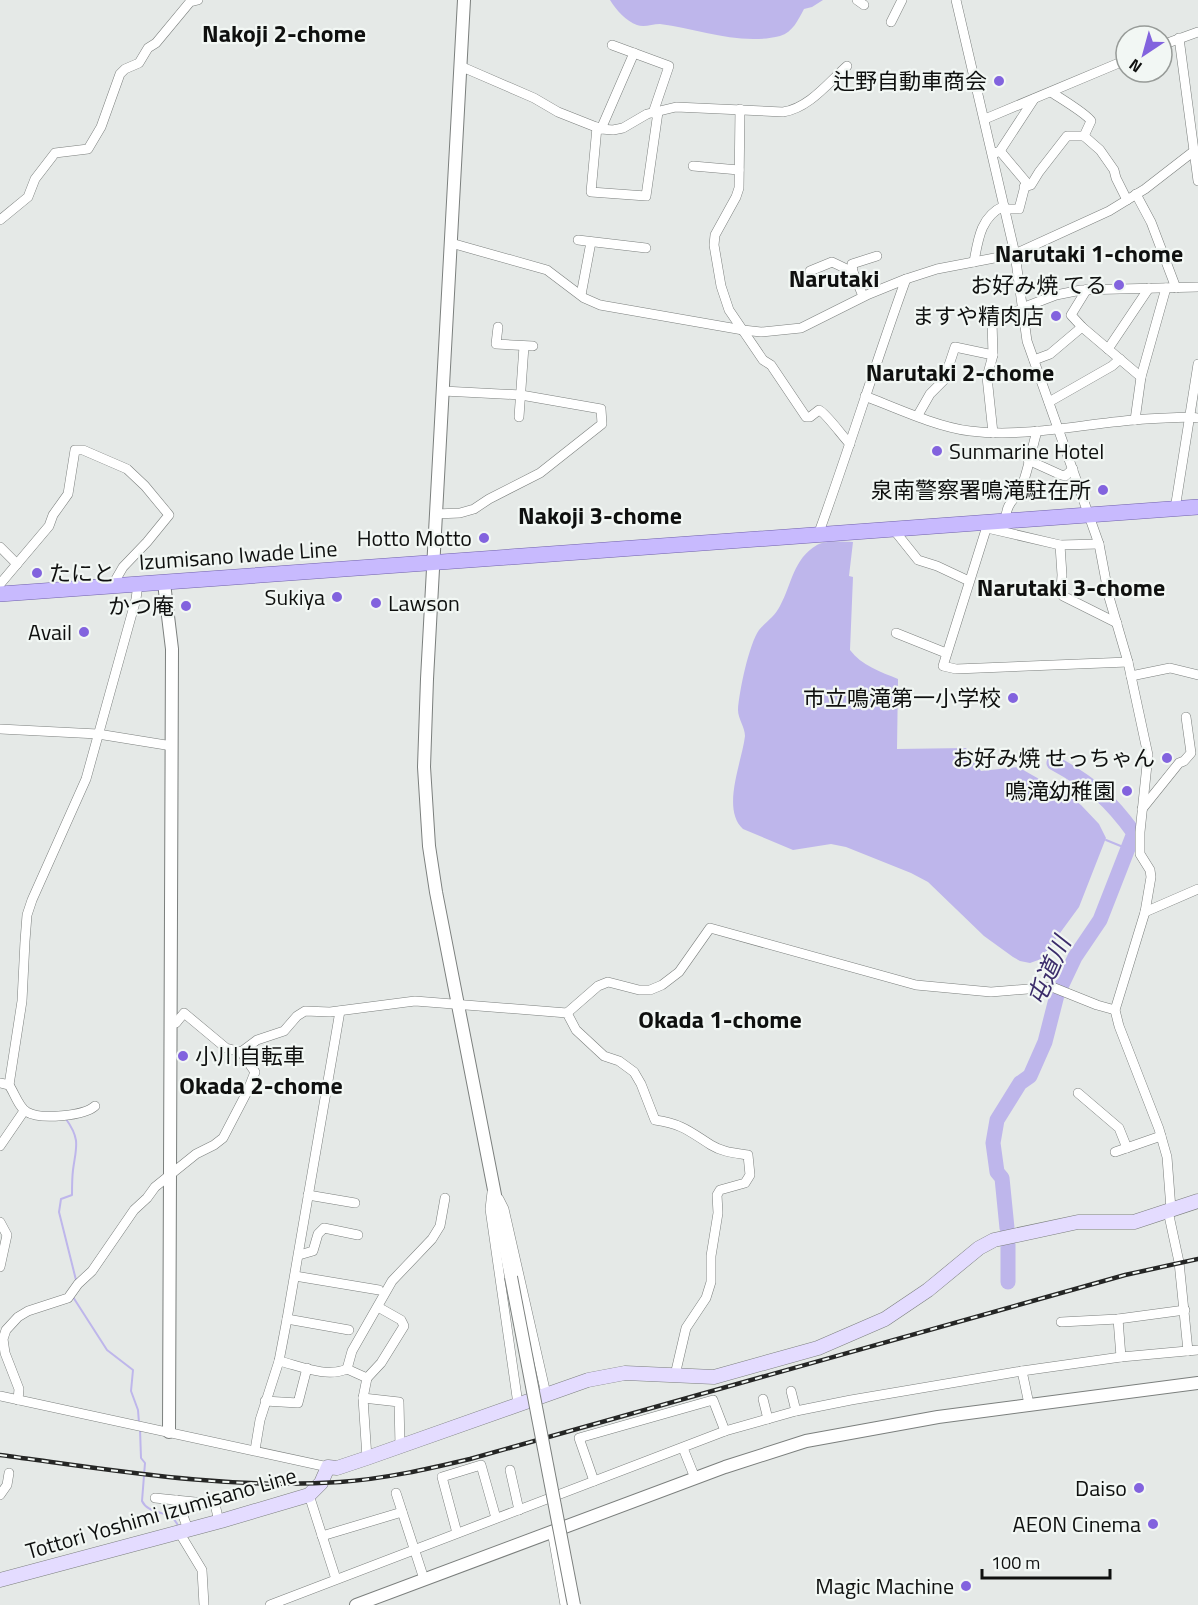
<svg xmlns="http://www.w3.org/2000/svg" width="1198" height="1605" viewBox="0 0 1198 1605" font-family="'Titillium Web','Noto Sans JP',sans-serif">
	<style>
		.water { fill: #beb6eb }
		.lines { fill: none; stroke-linecap: round; stroke-linejoin: round }
		.stream { stroke: #beb6eb; stroke-width: 2 }
		.river { stroke: #beb6eb; stroke-width: 15 }
		.minor-casing { stroke: #7b7f7d; stroke-width: 10 }
		.tertiary-casing { stroke: #7b7f7d; stroke-width: 14 }
		.secondary-casing { stroke: #7b7f7d; stroke-width: 15 }
		.primary-casing { stroke: #7061aa; stroke-width: 16 }
		.minor { stroke: #fff; stroke-width: 9 }
		.tertiary { stroke: #fff; stroke-width: 12 }
		.secondary { stroke: #e4dcff; stroke-width: 14 }
		.primary { stroke: #c8bafe; stroke-width: 15 }
		.rail-casing { stroke: #252625; stroke-width: 4.5 }
		.rail { stroke: #f2f7f4; stroke-width: 2; stroke-dasharray: 7; stroke-linecap: butt }
		.tertiary-bridge-casing { stroke: #7b7f7d; stroke-width: 14; stroke-linecap: butt }
		.tertiary-bridge { stroke: #fff; stroke-width: 12 }
		.poi-dot { fill: #8263de; stroke: #f2f7f4; stroke-width: 2 }
		.labels { text-anchor: middle; stroke-width: 4.5; stroke-linejoin: round; paint-order: stroke }
		.poi-label { font-size: 22px; fill: #0f100f; stroke: #f2f7f4; text-anchor: end }
		.street-label { font-size: 22px; fill: #0f100f; stroke: #f2f7f4 }
		.neighbourhood-label { font-size: 24px; font-weight: bold; fill: #0f100f; stroke: #f2f7f4 }
		.water-label { font-size: 24px; font-style: italic; fill: #3b2c6a; stroke: #f2f7f4 }
	</style>
	<rect width="100%" height="100%" fill="#e5e9e7"/>
	<!-- water -->
	<g class="water">
		<path d="M610,0h213l-11,7 -8,2c-6,11 -11,23 -24,27 -41,10 -80,-7 -120,-12 -8,0 -16,4 -23,1 -11,-4 -21,-15 -27,-25z"/>
		<path d="M853,542l-4,34 4,1 -3,73c11,15 31,22 48,29l-1,70 69,-1 15,23 37,-4 51,29 12,9 18,19 7,14 -27,69 -38,52 -11,4 -10,-2 -7,-4 -29,-21 -56,-54 -17,-9 -65,-26 -15,-3 -38,6 -50,-21c-22,-20 -1,-67 2,-93 0,-9 -7,-17 -7,-26 1,-18 11,-66 21,-80 7,-8 16,-14 21,-24 12,-22 13,-47 37,-61 9,-5 26,-3 36,-3z"/>
	</g>
	<g class="lines">
		<!-- stream -->
		<g class="stream">
			<path d="M1106,840l22,9"/>
			<path d="M66,1119c15,21 10,28 7,51 -1,8 -1,16 -1,25l-11,4 -2,13 17,68"/>
			<path d="M73,1297l34,53 26,20 -2,21 7,19 1,13"/>
			<path d="M140,1429l1,29 4,5 -3,38c7,15 30,8 36,25"/>
		</g>
		<!-- river -->
		<g class="river">
			<path d="M1007,1228l-5,-50 -5,-6 -4,-29 4,-23 23,-37 10,-7 15,-34 12,-47 18,-38 25,-37 34,-87c-24,-33 -43,-50 -80,-70"/>
			<path d="M1008,1244v38"/>
		</g>
		<defs>
			<g id="minor">
				<path d="M857,0l7,5"/>
				<path d="M956,0l59,254 12,87 72,203 10,53 19,65 20,93 -8,77v22l10,16 1,7 -6,35 -30,98 4,16 40,103 8,28 4,52"/>
				<path d="M891,22l11,-22"/>
				<path d="M1179,38l19,143"/>
				<path d="M612,45l57,21 -16,47"/>
				<path d="M1162,45l36,-13"/>
				<path d="M460,66l74,32 24,14 43,17 12,1 10,-2 24,-14 29,-7 107,5c26,-4 45,-29 64,-46"/>
				<path d="M740,109l-1,79 -3,9 -21,38 -1,10 7,41 8,24 34,50 8,5 35,52h4l9,-7c7,3 24,27 31,34"/>
				<path d="M985,119l141,-59"/>
				<path d="M597,127l-6,65 55,4 12,-84"/>
				<path d="M601,129l33,-76"/>
				<path d="M1084,136l16,14 14,20 2,8 11,22"/>
				<path d="M1000,151l26,31 -7,27h-14"/>
				<path d="M995,153l5,-2 34,-52"/>
				<path d="M693,166l46,4"/>
				<path d="M1024,187l7,-2 8,-13 28,-36h17l7,-15c-4,-7 -31,-23 -40,-29"/>
				<path d="M1136,194l15,28 25,66"/>
				<path d="M0,220l28,-23 7,-18 20,-26 33,-4 13,-22 19,-53 5,-5 14,-6 9,-15 8,-5 34,-41 8,-2"/>
				<path d="M578,240l68,8"/>
				<path d="M451,243l96,27 37,28 16,7 143,25 18,2 40,-4 68,-34 37,-15 31,-10 78,-15 94,-43 36,-22 49,-38"/>
				<path d="M974,262c4,-23 7,-46 30,-56"/>
				<path d="M810,271l22,-9 21,10 10,24"/>
				<path d="M853,272l-1,-8 25,-8"/>
				<path d="M1087,289l-16,26 11,12 59,50"/>
				<path d="M581,295l10,-53"/>
				<path d="M1022,308l34,-13 25,-5 117,-3"/>
				<path d="M498,327l-2,17 37,2"/>
				<path d="M1108,349l41,-61"/>
				<path d="M1034,360l16,-6 32,-27"/>
				<path d="M865,396c31,12 72,31 105,35 54,7 111,-7 165,-11 18,-2 37,-2 55,-3l8,1"/>
				<path d="M1049,402l63,-36 8,-7"/>
				<path d="M918,415l12,-21 14,-14 11,-33 38,8"/>
				<path d="M519,417l5,-71"/>
				<path d="M1135,420l6,-43 25,-89"/>
				<path d="M993,433l-6,-56 6,-22 -1,-34c9,-9 19,-9 30,-11"/>
				<path d="M1028,460l33,15 4,1 8,-7"/>
				<path d="M1175,509l23,-145"/>
				<path d="M436,514l24,-1 14,-4 15,-10 51,-26 62,-49 -1,-15 -80,-14 -78,-4"/>
				<path d="M1005,522c2,-25 13,-22 18,-39 6,-17 9,-35 14,-52"/>
				<path d="M988,523l-45,143 13,3 172,-7"/>
				<path d="M987,528l73,17 39,-1"/>
				<path d="M894,530l24,30 19,6 32,15"/>
				<path d="M818,535c31,-85 57,-171 88,-256"/>
				<path d="M1060,545l2,30 -1,15 2,6 54,27"/>
				<path d="M0,547l17,17"/>
				<path d="M0,584l49,-58 4,-11 15,-21 7,-44h8l44,19 18,17 24,29 -22,27 -24,25 -11,19"/>
				<path d="M896,633l50,20"/>
				<path d="M1131,676l39,-8 28,7"/>
				<path d="M0,729l98,5 74,12"/>
				<path d="M1142,809l37,-46 5,-2 7,-8 -5,-36"/>
				<path d="M1145,912l53,-23"/>
				<path d="M567,1013l31,-27 10,-4 31,8h11l12,-5 17,-13 31,-44 206,57 75,7 61,-5 45,18 18,5"/>
				<path d="M171,1023h5l8,-10 42,35 15,4 16,-12 27,-9 13,-15 8,-5 25,1 85,-11 152,12 9,17 28,26 15,5 15,11 7,12 14,36c27,4 34,11 56,25 11,7 24,8 37,10l2,20 -5,8 -25,7 -3,5 1,18 -7,43v26l-5,16 -20,30 -11,47"/>
				<path d="M0,1083l9,2 13,-84 3,-60 2,-26 5,-15 54,-121 50,-180 2,-15"/>
				<path d="M9,1085c5,7 10,23 18,27 13,8 57,4 68,-6"/>
				<path d="M1078,1093l41,35 8,20"/>
				<path d="M0,1146l24,-35"/>
				<path d="M1115,1152l46,-16"/>
				<path d="M492,1192l-2,17 28,195"/>
				<path d="M308,1195l47,8"/>
				<path d="M499,1199l5,10 42,185"/>
				<path d="M1168,1211l11,51 9,89"/>
				<path d="M0,1222l7,13 -7,32"/>
				<path d="M299,1255l14,-4 5,-17 6,-6 34,7"/>
				<path d="M295,1276l84,14"/>
				<path d="M287,1319l62,11"/>
				<path d="M1118,1319l3,38"/>
				<path d="M1061,1322l57,-3 67,-9"/>
				<path d="M279,1361c21,5 47,17 68,8l20,9"/>
				<path d="M347,1369l5,-18 40,-70 40,-42 8,-13 5,-28"/>
				<path d="M1022,1371l7,33"/>
				<path d="M791,1391l5,20"/>
				<path d="M0,1396l328,71"/>
				<path d="M363,1398l36,4 1,44"/>
				<path d="M763,1399l5,20"/>
				<path d="M18,1400l1,-11 -14,-36 -2,-14 3,-9 12,-13 10,-6 40,-13 10,-14 14,-13 42,-61 13,-12 8,-11 41,-33 18,-9 9,-7 25,-48 7,-18 -14,-20"/>
				<path d="M265,1401l33,2 9,-35"/>
				<path d="M683,1448l12,30"/>
				<path d="M255,1450l5,-30 19,-59 8,-42 53,-308"/>
				<path d="M367,1458l-4,-60 4,-20 14,-15 23,-37 -3,-6 -23,-13"/>
				<path d="M510,1470l9,40"/>
				<path d="M594,1481l-15,-43 134,-38 12,31"/>
				<path d="M396,1493l28,86"/>
				<path d="M0,1495l7,-10 2,-12"/>
				<path d="M309,1495l27,84"/>
				<path d="M155,1498l60,6 4,18"/>
				<path d="M177,1500l11,29"/>
				<path d="M552,1531l13,74"/>
				<path d="M179,1532l23,38 2,35"/>
				<path d="M457,1533l-15,-56 39,-12 15,53"/>
				<path d="M322,1536l80,-24"/>
				<path d="M270,1605l455,-174 71,-20 55,-11 171,-29 99,-14 77,-7"/>
			</g>
			<g id="tertiary">
				<path d="M464,0l-37,679 -3,88 5,79 7,46 75,385"/>
				<path d="M164,583l8,66 -3,783"/>
				<path d="M356,1605l369,-138 81,-26 132,-24 260,-34"/>
			</g>
			<path id="secondary" d="M0,1580l221,-59 88,-26 12,-12 7,-16 9,1 30,-10 221,-78 37,-7 89,4 104,-29 67,-29 43,-29 51,-42 15,-8 84,-18h56l64,-21"/>
			<path id="primary" d="M0,594l1198,-87"/>
		</defs>
		<!-- minor casing -->
		<use href="#minor" class="minor-casing"/>
		<!-- tertiary casing -->
		<use href="#tertiary" class="tertiary-casing"/>
		<!-- secondary casing -->
		<use href="#secondary" class="secondary-casing"/>
		<!-- primary casing -->
		<use href="#primary" class="primary-casing"/>
		<!-- minor -->
		<use href="#minor" class="minor"/>
		<!-- tertiary -->
		<use href="#tertiary" class="tertiary"/>
		<!-- secondary -->
		<use href="#secondary" class="secondary"/>
		<!-- primary -->
		<use href="#primary" class="primary"/>
		<defs>
			<path id="rail" d="M0,1455c113,15 226,35 340,27 44,-3 88,-13 130,-23l655,-184 73,-16"/>
		</defs>
		<!-- rail casing -->
		<use href="#rail" class="rail-casing"/>
		<!-- rail -->
		<use href="#rail" class="rail"/>
		<defs>
			<path id="tertiary-bridge" d="M511,1277l63,328"/>
		</defs>
		<!-- tertiary-bridge casing -->
		<use href="#tertiary-bridge" class="tertiary-bridge-casing"/>
		<!-- tertiary-bridge -->
		<use href="#tertiary-bridge" class="tertiary-bridge"/>
	</g>
	<!-- markers -->
	<g class="poi-dot">
		<circle cx="999" cy="81" r="6"/>
		<circle cx="1119" cy="285" r="6"/>
		<circle cx="1056" cy="316" r="6"/>
		<circle cx="937" cy="451" r="6"/>
		<circle cx="1103" cy="490" r="6"/>
		<circle cx="484" cy="538" r="6"/>
		<circle cx="37" cy="573" r="6"/>
		<circle cx="337" cy="597" r="6"/>
		<circle cx="376" cy="603" r="6"/>
		<circle cx="186" cy="606" r="6"/>
		<circle cx="84" cy="632" r="6"/>
		<circle cx="1013" cy="698" r="6"/>
		<circle cx="1167" cy="758" r="6"/>
		<circle cx="1127" cy="791" r="6"/>
		<circle cx="183" cy="1056" r="6"/>
		<circle cx="1139" cy="1488" r="6"/>
		<circle cx="1153" cy="1524" r="6"/>
		<circle cx="966" cy="1586" r="6"/>
	</g>
	<g class="labels">
		<!-- poi labels -->
		<g class="poi-label">
			<text x="987" y="89">辻野自動車商会</text>
			<text x="1107" y="293">お好み焼 てる</text>
			<text x="1044" y="324">ますや精肉店</text>
			<text x="949" y="459" text-anchor="start">Sunmarine Hotel</text>
			<text x="1091" y="498">泉南警察署鳴滝駐在所</text>
			<text x="472" y="546">Hotto Motto</text>
			<text x="49" y="581" text-anchor="start">たにと</text>
			<text x="325" y="605">Sukiya</text>
			<text x="388" y="611" text-anchor="start">Lawson</text>
			<text x="174" y="614">かつ庵</text>
			<text x="72" y="640">Avail</text>
			<text x="1001" y="706">市立鳴滝第一小学校</text>
			<text x="1155" y="766">お好み焼 せっちゃん</text>
			<text x="1115" y="799">鳴滝幼稚園</text>
			<text x="195" y="1064" text-anchor="start">小川自転車</text>
			<text x="1127" y="1496">Daiso</text>
			<text x="1141" y="1532">AEON Cinema</text>
			<text x="954" y="1594">Magic Machine</text>
		</g>
		<!-- street labels -->
		<g class="street-label">
			<text transform="translate(238 555) rotate(-4)" y="8">Izumisano Iwade Line</text>
			<text transform="translate(161 1513) rotate(-16)" y="8">Tottori Yoshimi Izumisano Line</text>
		</g>
		<!-- neighbourhood labels -->
		<g class="neighbourhood-label">
			<text x="284" y="42">Nakoji 2-chome</text>
			<text x="1089" y="262">Narutaki 1-chome</text>
			<text x="834" y="287">Narutaki</text>
			<text x="960" y="381">Narutaki 2-chome</text>
			<text x="600" y="524">Nakoji 3-chome</text>
			<text x="1071" y="596">Narutaki 3-chome</text>
			<text x="720" y="1028">Okada 1-chome</text>
			<text x="261" y="1094">Okada 2-chome</text>
		</g>
		<!-- water labels -->
		<g class="water-label">
			<text transform="translate(1049 971) rotate(-66)" y="8">屯道川</text>
		</g>
	</g>
	<!-- north arrow -->
	<g transform="translate(1144 54) rotate(216)"><circle r="28" fill="#f2f7f4" stroke="#979b98" stroke-width="1.5"/>
	<path d="M0-4.5L10 22L0 15L-10 22Z" fill="#8263de"/>
	<text y="-9" font-size="16" font-weight="bold" text-anchor="middle" fill="#0f100f">N</text>
	</g>
	<!-- scale -->
	<path d="M982 1569v9h128v-9" fill="none" stroke="#0f100f" stroke-width="3"/>
	<text x="991" y="1569" font-size="18" fill="#0f100f" stroke="#f2f7f4" stroke-width="4.5" paint-order="stroke">100 m</text>
</svg>
